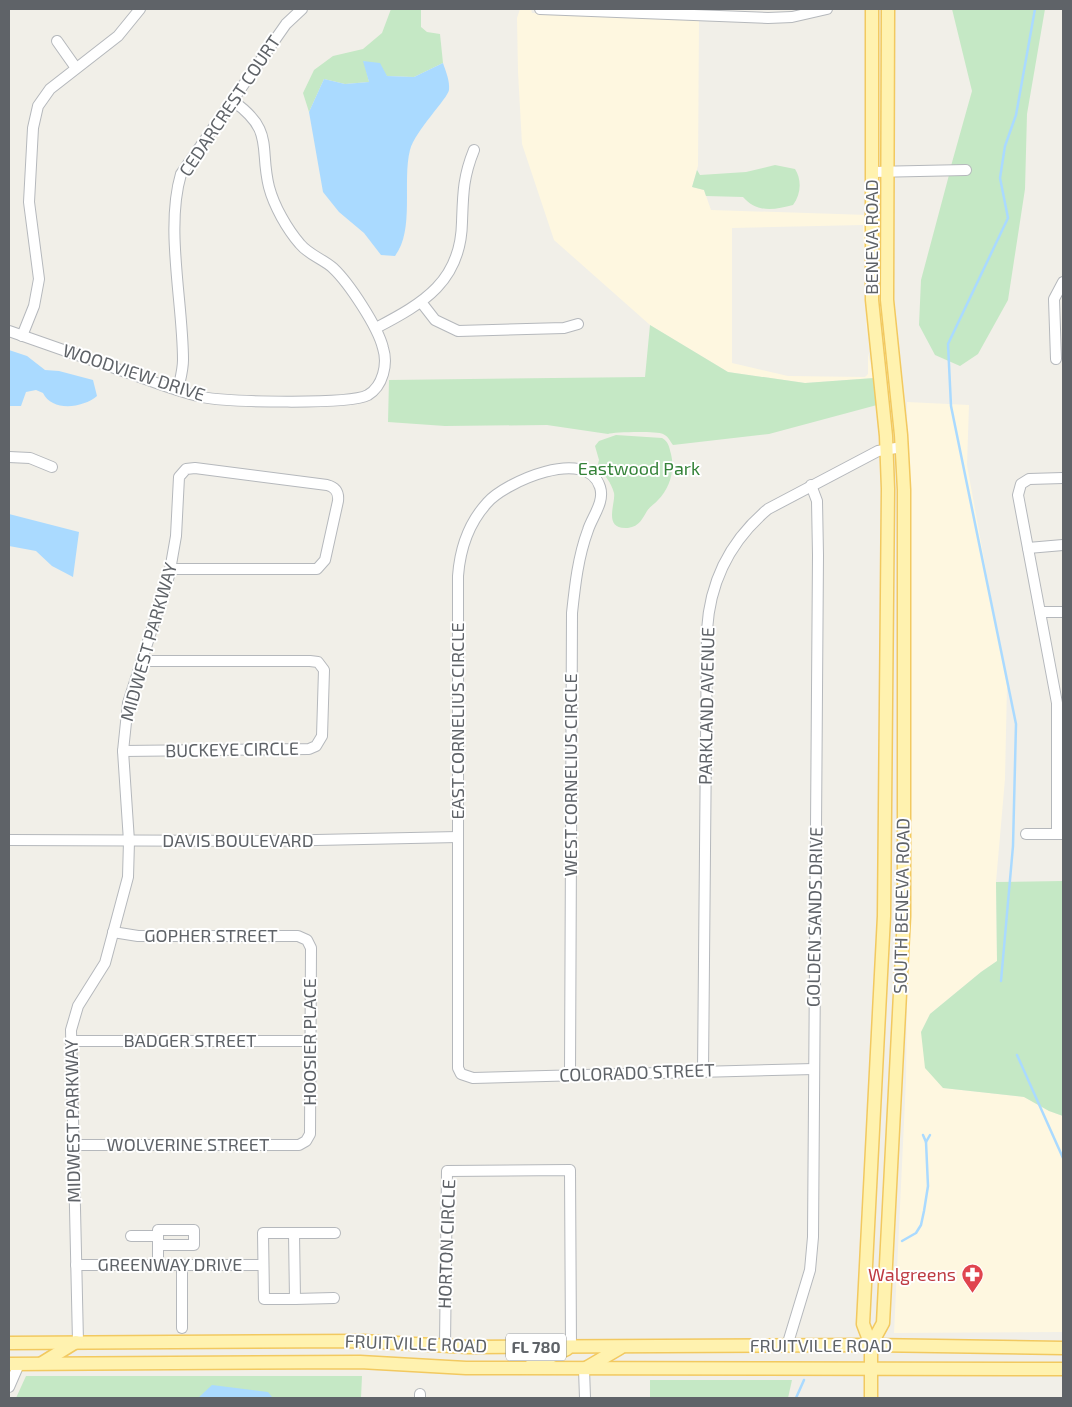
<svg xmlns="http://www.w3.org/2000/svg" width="1072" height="1407" viewBox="0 0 1072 1407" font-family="'Exo 2',sans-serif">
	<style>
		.commercial { fill: #fef7e0 }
		.green { fill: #c5e8c5 }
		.water { fill: #aadaff }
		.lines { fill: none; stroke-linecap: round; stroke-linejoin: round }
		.stream { stroke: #aadaff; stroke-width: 2.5 }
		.minor-casing { stroke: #b5b8bc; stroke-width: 12 }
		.major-casing { stroke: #f2c960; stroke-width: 15 }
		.minor { stroke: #fff; stroke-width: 10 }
		.major { stroke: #fff2af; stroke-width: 12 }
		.labels { text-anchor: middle; stroke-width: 4; stroke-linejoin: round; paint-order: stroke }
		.shield { fill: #fff; stroke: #8f9295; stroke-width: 1 }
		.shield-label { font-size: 16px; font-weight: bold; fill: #5f6368 }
		.street-label { font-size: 18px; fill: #5f6368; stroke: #fff }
		.park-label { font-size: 18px; fill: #348238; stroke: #fff }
		.health-label { font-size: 18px; fill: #be3a42; stroke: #fff; text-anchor: end }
	</style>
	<rect width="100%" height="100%" fill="#f1efe8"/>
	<!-- commercial -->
	<g class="commercial">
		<path d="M520,9h11l1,4 167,7 -1,146 -6,21 12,3 7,20 157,5 -1,124 -4,-114 -131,3v135l56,13 77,1 3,-3v-21l6,25 -69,5 -77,-11 -78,-47 -96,-85 -32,-96 -4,-72 -1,-54z"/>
		<path d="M907,402l62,3 -2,60 40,221 -2,93 -9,103 1,79 -16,11 -51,42 13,74 81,9 25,14 14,5v216l-169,1 12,-253 5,-423z"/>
	</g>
	<!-- green -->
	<g class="green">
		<path d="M391,9h30v18l6,5 13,2 3,29 -29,14 -27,-1 -23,-15 5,21 -24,2 -21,-5 -15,33 -6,-19 11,-23 19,-14 30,-7 19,-16z"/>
		<path d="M952,9h93l-18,105 -2,75 -17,111 -30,54 -18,12 -25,-11 -16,-30 2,-45 28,-105 21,-1v-8h-19l21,-75z"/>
		<path d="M775,165l20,4c7,11 6,25 -2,36 -19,5 -36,8 -50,-8l-37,-1 -2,-6 -12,-3 5,-17 3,5 46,-3z"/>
		<path d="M650,325l78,47 77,11 69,-5 3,27 -108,29 -96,11c-3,-4 -5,-9 -10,-11 -6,-3 -50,-2 -55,0l-61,-9 -102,1 -57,-4 1,-42 256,-3z"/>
		<path d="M616,435l46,3c7,4 7,9 9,16 4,16 -1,34 -13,46 -3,4 -8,6 -11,11 -5,8 -7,15 -19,17 -26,2 -12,-25 -14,-35 -3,-11 -9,-18 -17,-25l2,-8 -4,-14 4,-5z"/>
		<path d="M1063,881v235l-14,-5 -25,-14 -81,-9 -18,-20 -4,-36 9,-18 51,-42 16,-11 -1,-79z"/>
		<path d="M26,1376h336l-1,22h-345z"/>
		<path d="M650,1380h142l-4,18h-138z"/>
	</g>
	<!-- water -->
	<g class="water">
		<path d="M363,61l17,2 7,13 27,1 29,-14c3,9 7,18 6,27 -1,8 -34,41 -39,60 -8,31 5,80 -15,106l-14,-1 -17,-22 -25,-21 -16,-20 -14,-80 15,-33 21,5 24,-2z"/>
		<path d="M9,350l18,6 18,14 14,1 34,9 4,16c-14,12 -45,16 -54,-3l-7,-3 -10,2 -5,14h-12z"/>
		<path d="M9,514l70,18 -6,45 -21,-11 -16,-15 -27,-5z"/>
		<path d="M212,1385l56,7 5,6h-75z"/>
	</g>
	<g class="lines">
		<!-- stream -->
		<g class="stream">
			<path d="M1001,981l12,-135 3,-122 -65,-318 -3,-62 60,-126 -8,-40 5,-32 11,-31 19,-106"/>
			<path d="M1017,1055l46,103"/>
			<path d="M926,1142l4,-7"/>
			<path d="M902,1241l14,-8 5,-8 3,-14 4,-25 -2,-44 -3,-7"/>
			<path d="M796,1398l8,-18"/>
		</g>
		<defs>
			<g id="minor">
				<path d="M540,9l228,9 24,-1 35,-8"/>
				<path d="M57,41l19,27"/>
				<path d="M872,172l94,-2"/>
				<path d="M421,302l14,18 23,11 106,-3 14,-4"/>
				<path d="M376,328c48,-25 85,-47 86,-106 1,-28 1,-45 12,-72"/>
				<path d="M9,331c38,13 76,27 114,40 26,9 52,20 79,26 25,5 147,8 166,-2 15,-9 20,-31 15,-47 -5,-21 -34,-65 -50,-80 -10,-9 -24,-13 -33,-24 -13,-15 -26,-38 -31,-57 -10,-40 6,-56 -36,-86"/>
				<path d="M22,336l12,-30 5,-27 -10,-77 4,-74 5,-22 12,-17 68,-53 22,-27"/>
				<path d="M1056,359l-2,-60 9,-17"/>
				<path d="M178,390c2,-10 5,-20 5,-30 0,-57 -18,-132 -2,-186l105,-150 16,-15"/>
				<path d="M9,457l21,1 22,9"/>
				<path d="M1028,548l35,-3"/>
				<path d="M1040,612h23"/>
				<path d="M123,751l186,-2 7,-3 6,-10 2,-66 -6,-8 -8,-1h-169"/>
				<path d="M1026,834h36"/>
				<path d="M1057,834v-131l-39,-208 3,-11 8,-5 34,-1"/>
				<path d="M9,840l260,1 189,-4"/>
				<path d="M70,1041h240"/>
				<path d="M703,1071l4,-441c3,-50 23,-89 61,-121l110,-58 24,-4"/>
				<path d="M570,1075l2,-462c3,-28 6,-56 16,-83 4,-13 17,-28 12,-43 -13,-41 -95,-5 -113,16 -19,21 -27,46 -29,73v492l3,6 12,4 341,-9"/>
				<path d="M73,1145h226l7,-4 4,-7 1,-186 -4,-8 -9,-4h-160l-25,-4"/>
				<path d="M263,1233h31l1,66h-31z"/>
				<path d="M294,1233h41"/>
				<path d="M131,1236h27"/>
				<path d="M158,1245h36v-15h-36v36"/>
				<path d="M76,1265h187"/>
				<path d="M182,1266v62"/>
				<path d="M295,1299l39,-1"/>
				<path d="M78,1342l-7,-312 7,-24 27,-43 23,-86 1,-36 -6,-90 5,-48 41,-127 7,-40 3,-59 7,-8 9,-1 132,17c8,2 12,7 11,16l-13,59 -8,9h-146"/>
				<path d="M445,1346l2,-175 123,-1 1,177"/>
				<path d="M787,1346l23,-76 3,-33 5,-682 -1,-54 -6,-16"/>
				<path d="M584,1369l1,29"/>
				<path d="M9,1387l10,-23"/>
				<path d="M420,1398v-4"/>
			</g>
			<g id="major">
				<path d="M9,1343l353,-2 106,6 403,-2 192,3"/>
				<path d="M871,1345l12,-22 21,-407v-426l-3,-55 -14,-135 1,-291"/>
				<path d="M42,1363l34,-21"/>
				<path d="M9,1364l351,-2 106,6 597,1"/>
				<path d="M529,1367l38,-18"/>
				<path d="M586,1368l34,-20"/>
				<path d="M871,1398v-53l-8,-21 21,-408 4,-427 -2,-53 -14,-136v-291"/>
			</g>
		</defs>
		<!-- minor casing -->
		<use href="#minor" class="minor-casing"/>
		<!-- major casing -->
		<use href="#major" class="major-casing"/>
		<!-- minor -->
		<use href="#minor" class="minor"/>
		<!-- major -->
		<use href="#major" class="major"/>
	</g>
	<!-- icons -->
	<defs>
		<symbol id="pharmacy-pin" viewBox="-11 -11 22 30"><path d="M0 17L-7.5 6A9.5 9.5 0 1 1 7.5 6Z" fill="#e0444e" stroke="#fff"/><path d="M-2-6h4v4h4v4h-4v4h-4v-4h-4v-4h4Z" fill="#fff"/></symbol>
	</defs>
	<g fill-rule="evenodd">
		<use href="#pharmacy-pin" x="960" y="1262" width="25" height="34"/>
	</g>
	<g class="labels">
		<!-- shield labels -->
		<rect class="shield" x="506" y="1333.5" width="60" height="27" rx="4"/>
		<g class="shield-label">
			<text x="536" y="1353">FL 780</text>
		</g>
		<!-- street labels -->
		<g class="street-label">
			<text transform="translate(230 106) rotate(-56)" y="6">CEDARCREST COURT</text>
			<text transform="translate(872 237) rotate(-90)" y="6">BENEVA ROAD</text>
			<text transform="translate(134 373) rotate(18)" y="6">WOODVIEW DRIVE</text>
			<text transform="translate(149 642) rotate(-74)" y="6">MIDWEST PARKWAY</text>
			<text transform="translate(707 706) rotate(-89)" y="6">PARKLAND AVENUE</text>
			<text transform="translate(458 721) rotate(-90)" y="6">EAST CORNELIUS CIRCLE</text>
			<text transform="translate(232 750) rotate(-1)" y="6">BUCKEYE CIRCLE</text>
			<text transform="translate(571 775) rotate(-90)" y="6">WEST CORNELIUS CIRCLE</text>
			<text x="238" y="847">DAVIS BOULEVARD</text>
			<text transform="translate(902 906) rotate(-89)" y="6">SOUTH BENEVA ROAD</text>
			<text transform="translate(815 917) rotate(-89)" y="6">GOLDEN SANDS DRIVE</text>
			<text x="211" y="942">GOPHER STREET</text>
			<text x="190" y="1047">BADGER STREET</text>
			<text transform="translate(310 1042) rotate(-90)" y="6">HOOSIER PLACE</text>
			<text transform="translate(637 1073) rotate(-2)" y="6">COLORADO STREET</text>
			<text transform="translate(73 1121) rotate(-91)" y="6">MIDWEST PARKWAY</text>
			<text x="188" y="1151">WOLVERINE STREET</text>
			<text transform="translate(447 1244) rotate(-88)" y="6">HORTON CIRCLE</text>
			<text x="170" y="1271">GREENWAY DRIVE</text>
			<text transform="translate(416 1344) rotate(2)" y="6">FRUITVILLE ROAD</text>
			<text x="821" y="1352">FRUITVILLE ROAD</text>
		</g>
		<!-- park labels -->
		<g class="park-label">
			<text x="639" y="475">Eastwood Park</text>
		</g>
		<!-- health labels -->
		<g class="health-label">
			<text x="956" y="1281">Walgreens</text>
		</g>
	</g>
	<!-- border -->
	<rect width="1072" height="1407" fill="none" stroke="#5f6368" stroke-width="20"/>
</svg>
